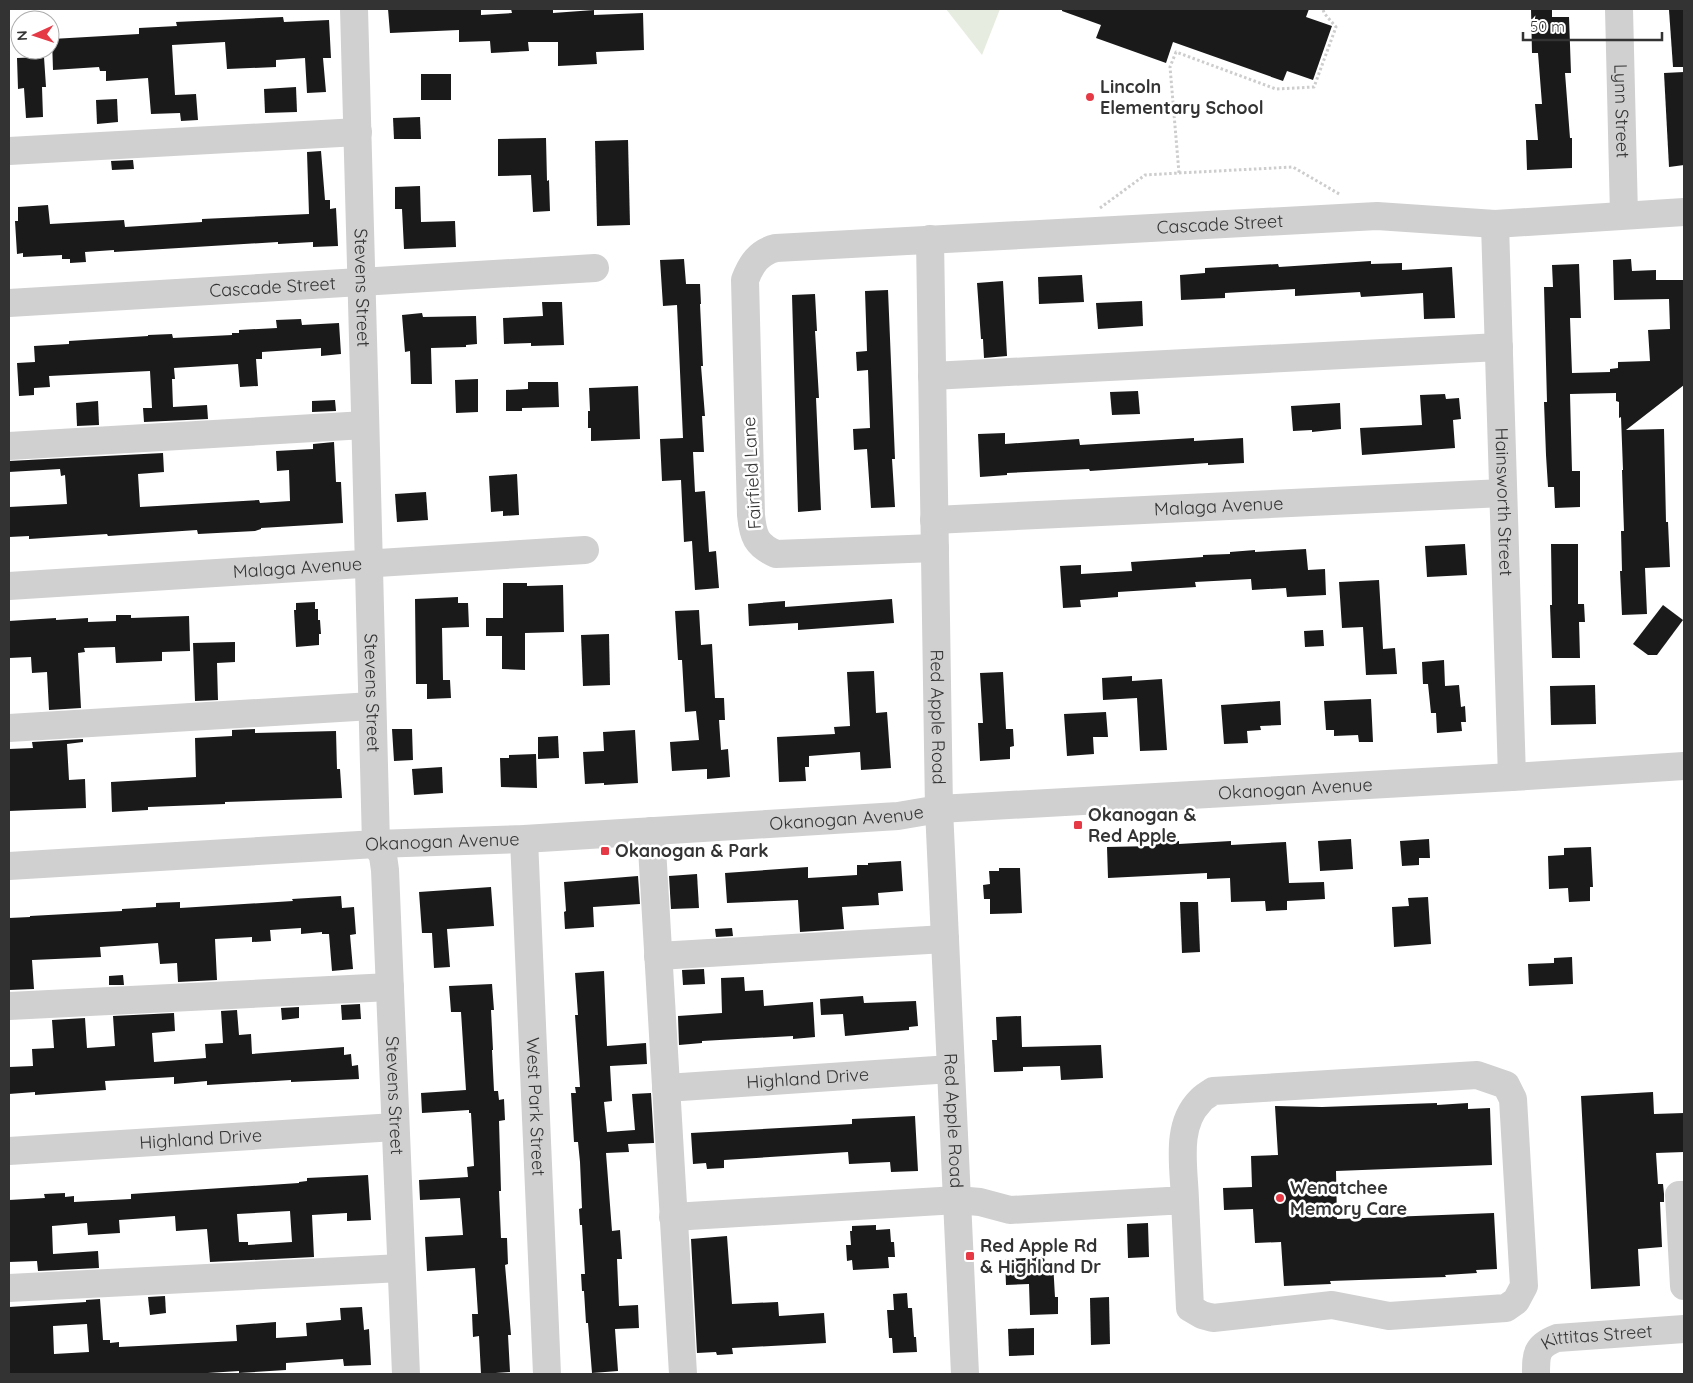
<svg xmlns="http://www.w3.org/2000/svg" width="1693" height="1383" viewBox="0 0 1693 1383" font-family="Quicksand,sans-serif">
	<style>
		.green { fill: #e6ecdf }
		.building { fill: #1a1a1a; fill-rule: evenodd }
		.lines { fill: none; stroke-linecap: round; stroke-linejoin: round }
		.path { stroke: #cdcdcd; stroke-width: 3; stroke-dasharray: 2.5 2.5; stroke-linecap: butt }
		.minor { stroke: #d0d0d0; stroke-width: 28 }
		.poi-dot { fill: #e63946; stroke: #fff; stroke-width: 2 }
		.labels { text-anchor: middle; stroke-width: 5; stroke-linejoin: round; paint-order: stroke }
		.poi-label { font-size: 18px; font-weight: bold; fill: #333; stroke: #fff; text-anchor: start }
		.street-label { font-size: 18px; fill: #333; stroke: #fff }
	</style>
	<rect width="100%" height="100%" fill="#fff"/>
	<!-- green -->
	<path class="green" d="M946,9h54l-18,46z"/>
	<!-- building -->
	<g class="building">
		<path d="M388,9h93v6l31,-2 -1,-4h42v4l41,-3v5l49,-2 1,37 -48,2 1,12 -39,2v-24h-30l1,9 -38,2 -1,-12 -31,1v-12l-69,3z"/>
		<path d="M1062,9h247l-3,8 26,9 -19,54 -26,-9 -4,10 -110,-39 -7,21 -70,-25 5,-13 -39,-14z"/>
		<path d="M1531,9h21v8h17l2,56h-6l5,65h2v30l-45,2 -1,-30h12l-3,-36h7l-4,-51h-6z"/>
		<path d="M1684,9v58h-11l-4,-57z"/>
		<path d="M283,17l1,5 45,-2 2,38h-8l3,34 -19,1 -2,-35 -29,2v7l-49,2 -2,-27 -53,3 3,50 21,-1 2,26 -17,1 -1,-8 -29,1 -3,-36 -42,3v-10h-6l-1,-4 -46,3 -1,-31 87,-5v-6l38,-2 -1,-4z"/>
		<path d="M44,57l2,30h-4l1,30 -17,1 -2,-30 -6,1 -1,-31z"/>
		<path d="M1684,72v93l-15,2 -5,-94z"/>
		<rect x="421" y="74" width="30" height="26"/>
		<path d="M296,87l1,25 -32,1 -1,-24z"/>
		<path d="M117,99l1,23 -21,2 -1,-24z"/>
		<path d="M420,117l1,22h-27l-1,-21z"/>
		<path d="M546,138l1,43 2,-1 1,31 -17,1 -2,-37 -33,1v-37z"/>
		<path d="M628,140l2,85 -33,1 -2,-85z"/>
		<path d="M321,151l4,49h5v9l6,-1 2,38 -25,1v-5l-35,2v-2l-164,10v-2l-29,2 1,10 -16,1v-4h-8v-4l-39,2v-4l-6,1 -2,-33h3v-14l30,-2 2,19 74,-4 1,7 77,-5v-3l107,-5 -2,-62z"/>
		<path d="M133,160l1,9 -22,1 -1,-9z"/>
		<path d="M420,186l1,36 34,-1 1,26 -52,2 -2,-40h-7v-22z"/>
		<path d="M684,259l2,25h14l1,20h-1l3,62h-2l4,50h-3l2,36h-11l2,40 10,-1 4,61 7,-1 3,37 -24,2 -3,-49 -8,1 -3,-62 -19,1 -2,-42 23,-1 -6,-133 -14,1 -3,-46z"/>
		<path d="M1631,259l1,12 24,-1v10h28v105l-58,45 38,-1 2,93h2l2,45 -25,1 2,46 -25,1 -2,-44h2l-1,-40h3l-2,-61h1l-2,-53 -2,1v-16l-3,-1v-8l-46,1 2,77h8v36l-25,1 -1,-21h-6l-2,-32 -2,-53h3l-3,-115h9l-1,-22 27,-1 2,54h-11l2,55 38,-1v-3l8,-1v-6l32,-1 -2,-31 22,-1 -1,-30 -55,1 -1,-40z"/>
		<path d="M1371,261v3l31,-1v7l50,-3 3,51 -31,1 -1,-26 -62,4 -1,-5 -65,4v-7l-70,4v5l-44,2 -1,-25 25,-2v-5l73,-4 1,3z"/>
		<path d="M1082,275l2,27 -45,2 -1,-27z"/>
		<path d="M1003,281l4,75 -23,2 -1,-19h-2l-4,-56z"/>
		<path d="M888,290l7,169h-3l3,48 -24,1 -4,-59 -13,1 -1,-21 17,-1 -2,-58 -11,1 -1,-19 11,-1 -2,-60z"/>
		<path d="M815,294l2,37h-2l4,67h-3l5,112 -23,2 -6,-217z"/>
		<path d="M1142,301l1,25 -45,3 -2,-26z"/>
		<path d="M542,302h20l2,43 -33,1v-3l-27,1 -1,-26 40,-2z"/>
		<path d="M422,313l1,4 53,-1 1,28 -11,1v2l-35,1 1,36h-21l-1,-33 -5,1 -3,-37z"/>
		<path d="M301,319l1,6 37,-2 2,31 -20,2v-8l-59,4v7h-6l2,27 -18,1 -2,-23 -64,4 1,11h-3l1,28 34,-2 1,14 -64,3 -1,-14h9l-2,-37 -101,5 1,11 -16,1v7l-15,1 -2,-33 18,-1 -1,-16 35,-2v-3l79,-5v-1l24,-1 1,4 59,-3v-2h7v-3l38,-2 -1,-8z"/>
		<path d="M478,379v33l-22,1 -1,-33z"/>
		<path d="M528,382h30l1,25 -37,1v3h-16v-21l22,-1z"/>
		<path d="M638,386l2,53 -49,2v-13h-3v-17h2l-1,-23z"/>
		<path d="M1138,391l2,23 -28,1 -2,-23z"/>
		<path d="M1445,394l1,5 13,-1 2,21 -8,1 2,28 -93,7 -2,-27 62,-3 -2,-30z"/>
		<path d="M335,400l1,11 -24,1v-11z"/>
		<path d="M98,401l1,24 -22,1 -1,-23z"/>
		<path d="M1340,403l1,26 -29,3v-2l-19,1 -2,-25z"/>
		<path d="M1005,433v11l74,-5 1,6 114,-7v3l49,-3 1,25 -36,2v-2l-118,8 -1,-2 -82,4v2l-27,2 -2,-43z"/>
		<path d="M334,442l2,40h5l2,41 -82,5v1l-6,2 -57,3 -1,-4 -89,6 -1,-2 -78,5v-3l-20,1v-30l58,-3 -2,-29 -4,1 -1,-7 -51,3v-11l154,-8 1,19 -26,2 2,33 119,-7 1,3 30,-2 -1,-31 -12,1 -1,-20 37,-2v-5z"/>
		<path d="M517,474l2,41 -16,1v-5l-12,1 -2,-36z"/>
		<path d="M426,492l2,28 -31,2 -2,-28z"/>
		<path d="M1465,544l2,31 -40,2 -2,-31z"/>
		<path d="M1551,544h27v60h6l1,18h-6l1,36h-28l-2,-53h2z"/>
		<path d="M1306,549l2,21 17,-1 1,26 -39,2 -1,-9 -34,2 -1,-11 -56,3 1,5 -78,5v5l-38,3 1,7 -18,1 -3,-42 21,-1v9l51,-3 -1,-9 72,-5v-2l27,-1v-2l25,-2v2z"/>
		<path d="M1379,580l4,69 12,-1 2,26 -31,1 -3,-48 -21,1 -3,-46z"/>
		<path d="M503,583h24v3l36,-1 1,47 -39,1v37l-23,-1v-33h-16v-18h17z"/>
		<path d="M458,597v6h10l1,24 -27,1 1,52h7l1,18 -24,1v-15h-11l-1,-85z"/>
		<path d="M892,599l2,24 -96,7v-7l-49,3 -1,-22 37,-3v6z"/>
		<path d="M315,602v7h3v11h2l1,14h-2v11l-23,2 -2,-37h2v-7z"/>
		<path d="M1663,605l20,15 -26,35h-9l-15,-11z"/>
		<path d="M699,610l2,35 11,-1 3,54h9l1,22h-6l2,30 7,-1 2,28 -23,2v-10l-35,2 -2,-29 29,-2 -3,-29 -11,1 -3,-52h-4l-3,-49z"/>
		<path d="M116,615h15v3l58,-2 1,35 -28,1v9l-46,2 -1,-16 -31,1 1,4 -7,1 3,55 -32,2 -2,-38 -15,1 -1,-16 -22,1v-37l47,-3v2l32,-2v4l28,-1z"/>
		<path d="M1323,630l1,16 -19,1 -1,-16z"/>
		<path d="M609,634l1,51 -27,1 -2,-51z"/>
		<path d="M235,642v20l-18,1 1,37 -23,1 -2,-58z"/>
		<path d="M1444,660l1,26 14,-1 2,22 4,-1 1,16h-5l1,9 -25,2 -1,-20h-5l-3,-29h-5l-1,-22z"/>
		<path d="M874,671l2,42 11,-1 4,56 -30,2 -1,-18 -51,4v11h-4l1,14 -27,1 -2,-45 58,-3 -1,-7 16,-1 -3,-54z"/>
		<path d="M1003,672l3,57h7l1,17 -4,1v12l-30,2 -2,-38h5l-3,-50z"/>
		<path d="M1132,676v5l30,-2 5,71 -27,1 -3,-53 -34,2 -1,-22z"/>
		<path d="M1595,685l1,39 -45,1 -1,-39z"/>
		<path d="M1371,699l2,43h-14l-1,-7 -24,1v-6h-8l-2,-29z"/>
		<path d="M1280,701l1,24 -21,1 1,4 -14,1 1,12 -24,1 -3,-39z"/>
		<path d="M1106,712l2,25h-15l1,17 -27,2 -3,-42z"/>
		<path d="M255,729v4l81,-2 1,38h3l2,29 -117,4v2l-77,3v3l-36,2 -1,-30 85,-5 -1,-39 37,-2v-6z"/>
		<path d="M392,729h20l1,31 -19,1z"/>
		<path d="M635,730l3,53 -34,2v-2l-19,1 -2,-32 21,-1 -1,-19z"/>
		<path d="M558,736l1,22 -21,1v-22z"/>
		<path d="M83,739v3l-16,2 2,36 16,-1 1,29 -77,3v-62l24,-1 -1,-6z"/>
		<path d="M536,754l1,34 -36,-1 -1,-29h9v-3z"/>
		<path d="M442,767l1,26 -29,2 -2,-26z"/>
		<path d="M1351,839l2,30 -33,2 -2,-30z"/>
		<path d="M1429,839l1,19h-11v7l-17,1 -2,-25z"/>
		<path d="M1179,841v3l52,-3v4l55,-3 3,41 35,-1 1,17 -38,2v9l-21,1 -1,-10 -34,1 -1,-24 -23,1v-6l-99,5 -1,-31 47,-1 -1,-4z"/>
		<path d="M1591,847l2,40h-3v14l-21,1 -1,-14 -19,1 -1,-33 16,-1v-7z"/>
		<path d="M901,861l2,30 -25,2 1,12 -37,2 2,22 -44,3 -2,-32 -71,3 -2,-30 83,-6v11l49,-3v-10h11v-2z"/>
		<path d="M999,868h21l2,45 -32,1v-15h-6l-1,-14 7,-1 -1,-13h10z"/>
		<path d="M697,874l2,34 -28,1 -2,-33z"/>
		<path d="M638,876l2,28 -47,3 1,20 -29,2 -1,-17 2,-1 -2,-29z"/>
		<path d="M491,887l3,39 -47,3 3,38 -16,1 -2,-35h-10l-3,-41z"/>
		<path d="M341,896l1,12 12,-1 2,27 -6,1 3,34 -21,2 -3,-37h-7v-2l-21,2v-6l-31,2 1,11 -19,1v-5l-37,2 2,41 -39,2 -1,-19 -17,1 -2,-21 -58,4 1,10 -69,3 2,29 -25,1v-72l21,-1v-1l92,-5v-2l34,-2v-4l24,-1v6l113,-7 -1,-2z"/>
		<path d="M1428,897l3,47 -37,3 -2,-40 17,-1 -1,-8z"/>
		<path d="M1180,902h18l2,50 -18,1z"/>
		<path d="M732,928l1,8 -17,1 -1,-8z"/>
		<path d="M1572,957l1,27 -44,2 -1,-22 26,-1v-5z"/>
		<path d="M704,969l1,15 -22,1 -1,-15z"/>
		<path d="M604,971l3,75 39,-3 1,21 -37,2 2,35 -8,1 3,30 28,-2 -3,-36 19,-1 3,50 -26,1 1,8 -23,1 6,78 8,-1 2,29h-5l2,47 19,-1 1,23 -24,1 3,42 -26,2 -4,-50h-2l-2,-32h-2l-1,-17h4l-3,-49h-2l-1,-16 3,-1 -2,-46 -2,-20h-4l-3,-49h5l-1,-6h5l-5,-72h3l-3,-42z"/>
		<path d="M123,975l1,10h-15v-9z"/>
		<path d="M744,977l1,14 18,-1 1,16 49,-4 2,35 -22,2v-3l-91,5v2l-23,2 -1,-29 44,-3 -1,-35z"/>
		<path d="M492,984l2,26h-3l2,40h-1l2,41h4l1,9 5,-1 1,21 -6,1 2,70h-2l2,47h6l1,26 -3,1 6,70h-3l2,37 -29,2 -2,-38 -6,1 -1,-23h6l-3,-46 -48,3 -2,-34 38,-2 -3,-37 -40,2 -1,-20 49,-3 -1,-10 7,-1 -3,-53h-2v-3l-47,3 -1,-20 45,-3 -5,-78h-10l-2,-26z"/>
		<path d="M863,996l1,7 52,-2 2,25 -9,1v3l-64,6 -2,-22 -22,1 -1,-16z"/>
		<path d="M360,1004l1,15 -19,1 -1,-15z"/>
		<path d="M299,1007v11l-17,2 -1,-12z"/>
		<path d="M237,1010l2,25 12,-1 1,20 92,-7v8l7,-1 1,12 6,-1 1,14 -68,3v-2l-84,5v-4l-33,3v-7l-69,4 1,9 -71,5v-3l-26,2v-27l24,-1 -1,-17 22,-1 -2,-28 33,-2 2,30 28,-2 -2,-30 61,-3 1,18 -23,2 2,29 52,-4 -1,-14 18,-1 -2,-32z"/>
		<path d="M1021,1016l1,31 79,-2 2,33 -42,2 -1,-14 -37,1v4l-29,1 -2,-32h5l-1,-23z"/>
		<path d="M1653,1092l1,22 30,-1v39l-28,1 2,31h5l1,10v8h-4l2,45 -24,2 2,37 -49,3 -10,-193z"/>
		<path d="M1437,1103v2l31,-2v6l22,-1 2,57 -156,6 1,48 157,-6 3,56 -21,1 1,3 -32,2 1,2 -116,4 1,3 -47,2 -3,-44 -26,1 -2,-34 -29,1 -1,-22 29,-1 -1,-31 27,-1 -3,-49 47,1z"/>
		<path d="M915,1116l3,55 -27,1 -1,-10 -41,2 -1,-12 -124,8v8l-17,1 -1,-6 -13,1 -2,-31 161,-9v-5z"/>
		<path d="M368,1175l3,45 -24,1v-8l-35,2 2,42 -104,5 -3,-33 -31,2 -1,-15 -56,4 1,13 -32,2 -1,-12 -35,3 1,28 45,-3 1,17 -61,3 -1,-10 -28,1v-62l36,-2 -1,-4 21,-1v4l9,-1v6l57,-3v-5l168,-11v-1l8,-1v-3zM290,1211l2,31 -44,3v-3h-9l-2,-28z"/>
		<path d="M1148,1223l1,34 -21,1 -1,-34z"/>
		<path d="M876,1225v5l14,-1 1,13h3l1,15h-7l1,11 -36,2 -1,-10 -5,1 -1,-16h5l-1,-14h2v-5z"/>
		<path d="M727,1236l5,68 46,-2 1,14 45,-3 2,30 -94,5 1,6 -16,1 -1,-3 -19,1 -6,-114z"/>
		<path d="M1044,1257l1,6 8,-1 2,35h3v17l-28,1 -1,-31 -23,1 -1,-26z"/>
		<path d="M907,1293l1,15h4l2,29h2l1,15 -24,1 -1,-15h-3l-2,-28h7l-1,-16z"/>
		<path d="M165,1296l1,17 -16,2 -2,-18z"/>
		<path d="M1109,1297l1,47 -19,1 -1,-47z"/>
		<path d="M100,1299l3,41h7v3l9,-1v5l118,-6 -1,-16 40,-3v16l31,-2 -1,-13 35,-3 -1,-12 22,-1 2,23 5,-1 2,36 -27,1 -1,-7 -57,4v7l-47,3v-2l-47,3h-19l-1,-1 -22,1h-141v-67l77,-5v-2zM87,1324l2,28 -35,2 -1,-28z"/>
		<path d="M1034,1328v27l-25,1 -1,-27z"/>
	</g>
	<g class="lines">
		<!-- path -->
		<g class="path">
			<path d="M1179,173l114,-6 48,28"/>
			<path d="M1100,208l45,-33 34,-2 -9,-106 6,-15 100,37 38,-2 22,-60 -12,-14 -1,-4"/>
		</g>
		<!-- minor -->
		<g class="minor">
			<path id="s1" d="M354,9c9,278 14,557 22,835l7,12 2,14 21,504"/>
			<path id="s2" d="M1619,9l5,206"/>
			<path d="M9,151l349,-19"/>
			<path id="s3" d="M1495,224l17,553"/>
			<path id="s4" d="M930,239l9,570 26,565"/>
			<path id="s5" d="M9,303l586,-35"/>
			<path d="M932,376l567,-29"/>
			<path d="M9,446l356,-21"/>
			<path id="s6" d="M934,520l569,-27"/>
			<path id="s7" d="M935,548l-159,6c-20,-9 -23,-18 -25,-39l-6,-235c6,-16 14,-28 31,-32l601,-32 118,8 189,-12"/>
			<path id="s8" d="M9,586l576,-36"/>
			<path d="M9,728l363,-22"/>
			<path d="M651,831l32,543"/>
			<path id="s9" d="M524,839l23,535"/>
			<path id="s10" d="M9,866l367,-22 148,-5 374,-23 41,-7 573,-32 172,-11"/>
			<path d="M658,956l287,-17"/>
			<path d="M9,1006l381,-19"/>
			<path id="s11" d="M666,1088l285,-19"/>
			<path id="s12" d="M9,1151l386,-24"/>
			<path d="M1684,1195h-5l5,91"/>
			<path d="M673,1217l284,-17 23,2 30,8 175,-10 5,108 12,7 11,3 119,-13 57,11 117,-8 10,-7 8,-15 -11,-187 -7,-14 -29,-10 -264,16c-4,3 -10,6 -13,10 -25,25 -16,66 -15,99"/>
			<path d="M9,1288l392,-20"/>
			<path id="s13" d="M1536,1374c0,-20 0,-28 21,-36l127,-9"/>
		</g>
	</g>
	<!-- markers -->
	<g class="poi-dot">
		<circle cx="1090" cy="97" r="5"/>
		<rect x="1073" y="820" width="10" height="10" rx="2.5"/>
		<rect x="600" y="846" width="10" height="10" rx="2.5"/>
		<circle cx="1280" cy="1198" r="5"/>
		<rect x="965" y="1251" width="10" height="10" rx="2.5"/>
	</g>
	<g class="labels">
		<!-- poi labels -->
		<g class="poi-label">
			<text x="1100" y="93">Lincoln<tspan x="1100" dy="21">Elementary School</tspan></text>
			<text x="1088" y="821">Okanogan &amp;<tspan x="1088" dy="21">Red Apple</tspan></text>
			<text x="615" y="857">Okanogan &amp; Park</text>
			<text x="1290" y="1194">Wenatchee<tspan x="1290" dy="21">Memory Care</tspan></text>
			<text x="980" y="1252">Red Apple Rd<tspan x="980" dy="21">&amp; Highland Dr</tspan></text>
		</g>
		<!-- street labels -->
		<g class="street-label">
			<text dy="6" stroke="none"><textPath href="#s2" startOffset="102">Lynn Street</textPath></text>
			<text dy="6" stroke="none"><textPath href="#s7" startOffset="935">Cascade Street</textPath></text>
			<text dy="6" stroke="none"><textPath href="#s5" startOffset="264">Cascade Street</textPath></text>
			<text dy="6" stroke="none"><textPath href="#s1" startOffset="279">Stevens Street</textPath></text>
			<text transform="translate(752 473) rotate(-93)" y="6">Fairfield Lane</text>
			<text dy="6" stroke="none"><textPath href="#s3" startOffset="278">Hainsworth Street</textPath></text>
			<text dy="6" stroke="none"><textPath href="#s6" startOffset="285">Malaga Avenue</textPath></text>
			<text dy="6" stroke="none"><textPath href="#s8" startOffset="289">Malaga Avenue</textPath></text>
			<text dy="6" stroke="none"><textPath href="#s1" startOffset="684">Stevens Street</textPath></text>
			<text dy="6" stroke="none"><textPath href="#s4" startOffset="478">Red Apple Road</textPath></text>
			<text dy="6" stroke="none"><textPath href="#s10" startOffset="1289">Okanogan Avenue</textPath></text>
			<text dy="6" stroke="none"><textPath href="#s10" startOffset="839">Okanogan Avenue</textPath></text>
			<text dy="6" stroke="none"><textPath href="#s10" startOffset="434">Okanogan Avenue</textPath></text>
			<text dy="6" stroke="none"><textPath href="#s11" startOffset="142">Highland Drive</textPath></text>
			<text dy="6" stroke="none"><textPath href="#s1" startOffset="1089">Stevens Street</textPath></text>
			<text dy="6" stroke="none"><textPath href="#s9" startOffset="268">West Park Street</textPath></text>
			<text dy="6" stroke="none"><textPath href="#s4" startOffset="882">Red Apple Road</textPath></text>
			<text dy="6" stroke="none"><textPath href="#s12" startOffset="192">Highland Drive</textPath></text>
			<text dy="6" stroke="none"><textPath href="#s13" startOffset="86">Kittitas Street</textPath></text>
		</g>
	</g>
	<!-- border -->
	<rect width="1693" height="1383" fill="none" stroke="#333333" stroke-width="20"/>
	<!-- north arrow -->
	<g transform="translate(35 35) rotate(267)"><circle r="24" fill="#ffffff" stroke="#adadad"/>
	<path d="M0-4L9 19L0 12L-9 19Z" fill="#e63946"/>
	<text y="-8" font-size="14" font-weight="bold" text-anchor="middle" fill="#333333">N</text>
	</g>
	<!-- scale -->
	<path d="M1523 32v8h139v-8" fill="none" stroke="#333333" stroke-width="2.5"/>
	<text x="1530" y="32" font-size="15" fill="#333333" stroke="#ffffff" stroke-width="4" paint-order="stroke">50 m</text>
</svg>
